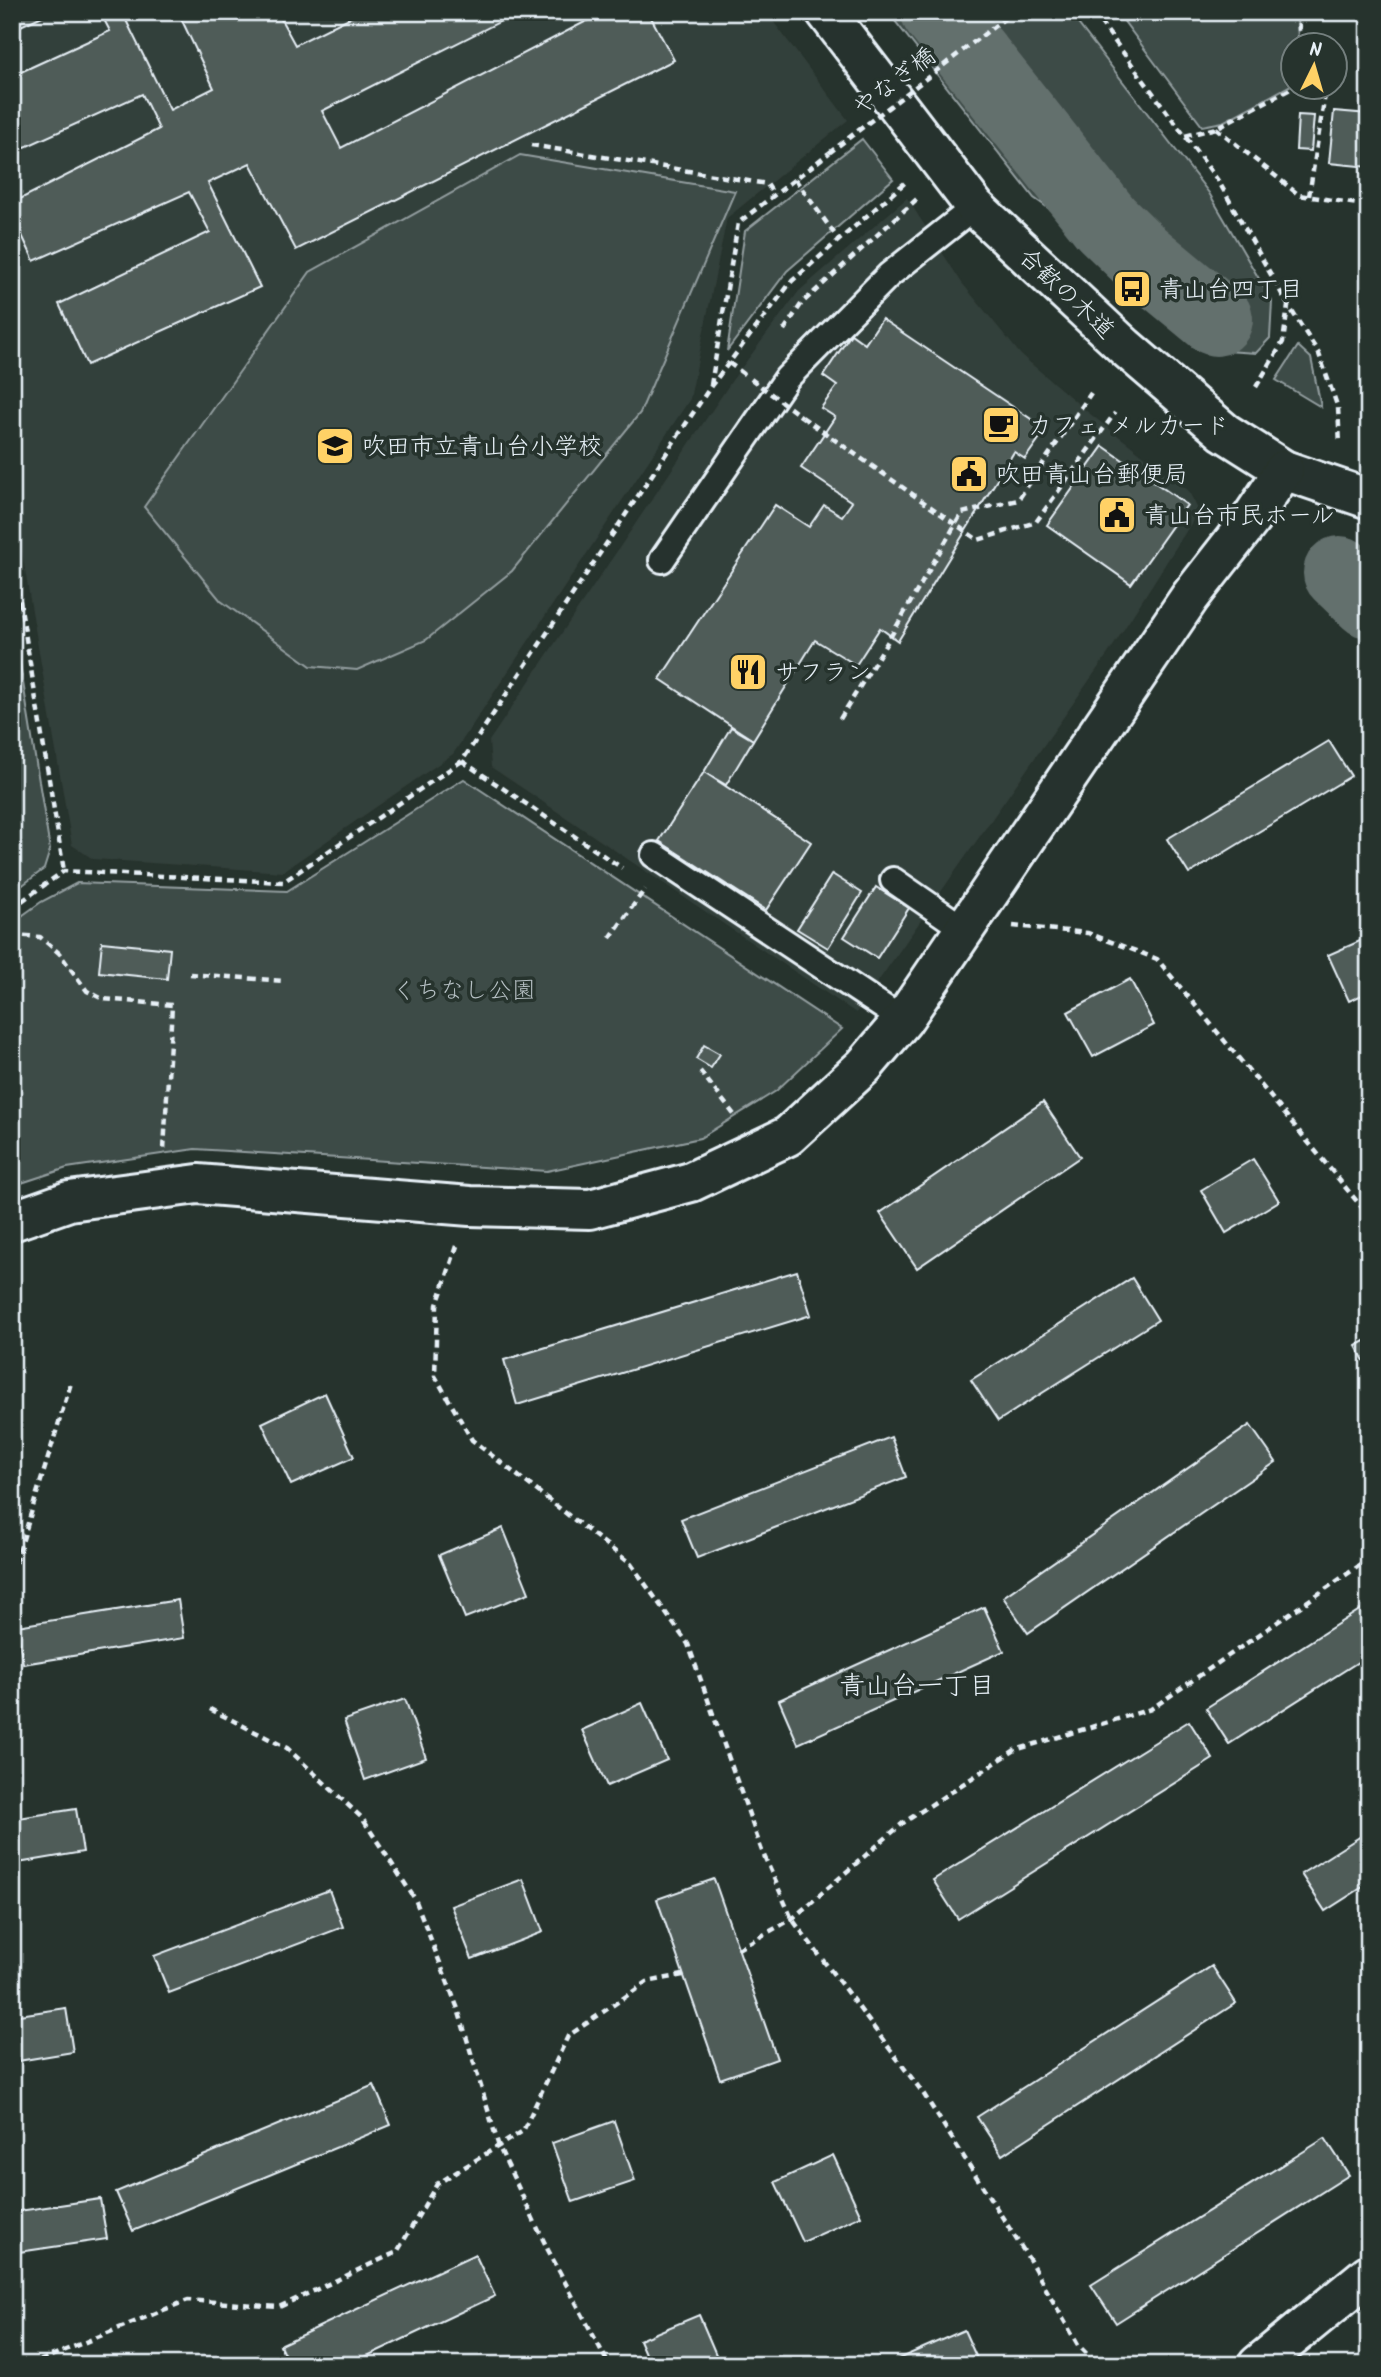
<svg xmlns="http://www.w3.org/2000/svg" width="1381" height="2377" viewBox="0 0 1381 2377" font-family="Kalam,'Klee One',sans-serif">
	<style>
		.built { fill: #333f3a }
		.green { fill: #3e4b47; stroke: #939ea0; stroke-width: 2 }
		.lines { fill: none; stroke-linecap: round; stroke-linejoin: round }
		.river { stroke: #636f6d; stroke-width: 74 }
		.building { fill: #505c59; stroke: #e8f1f8; stroke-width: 2 }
		.lane-casing { stroke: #e8f1f8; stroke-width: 30 }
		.street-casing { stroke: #e8f1f8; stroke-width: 44 }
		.secondary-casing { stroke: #e8f1f8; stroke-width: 44 }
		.path { stroke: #e8f1f8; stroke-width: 4.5; stroke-dasharray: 7 5; stroke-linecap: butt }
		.lane { stroke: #26332d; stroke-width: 24 }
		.street { stroke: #26332d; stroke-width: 38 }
		.secondary { stroke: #26332d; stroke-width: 38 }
		.path-bridge { stroke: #e8f1f8; stroke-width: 4.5; stroke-dasharray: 7 5; stroke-linecap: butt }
		.labels { text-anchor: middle; stroke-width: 7; stroke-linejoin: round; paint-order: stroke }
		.street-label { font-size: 24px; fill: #e8f1f8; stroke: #26332d }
		.poi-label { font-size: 24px; fill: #e8f1f8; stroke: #26332d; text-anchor: start }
		.park-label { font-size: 24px; fill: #b5bfc3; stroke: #26332d }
		.neighbourhood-label { font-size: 26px; fill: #e8f1f8; stroke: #26332d }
	</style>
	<rect width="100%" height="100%" fill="#26332d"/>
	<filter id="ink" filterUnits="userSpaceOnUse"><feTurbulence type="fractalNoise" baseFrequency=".0143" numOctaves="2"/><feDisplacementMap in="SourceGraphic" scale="14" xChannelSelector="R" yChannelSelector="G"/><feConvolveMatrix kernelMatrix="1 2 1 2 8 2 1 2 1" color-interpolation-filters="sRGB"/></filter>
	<g filter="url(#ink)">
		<!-- built -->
		<g class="built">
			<path d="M12,12h754l82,108 -121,98 -37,181 -237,355 -171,118 -189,-13 -21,-14 -60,-351z"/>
			<path d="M907,198l55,85 59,72 68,58 99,77 11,21 -87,137 -256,365 -365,-246 -2,-26 244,-362 66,-88z"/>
		</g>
		<!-- green -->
		<g class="green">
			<path d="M888,12h181l140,181 63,108 -2,37 -14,15 -30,-2 -109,-94 -83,-59z"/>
			<path d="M1117,12h180l1,33 -4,1 -1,38 -70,38 -21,4z"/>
			<path d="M862,139l31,40 -106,92 -60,80 18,-120z"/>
			<path d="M520,155l215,36 -95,222 -128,158 -86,69 -69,30 -46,-4 -90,-65 -77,-94 166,-235z"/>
			<path d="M1298,346l13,12 10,49 -45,-27z"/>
			<path d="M12,614l38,236 -6,19 -32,24z"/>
			<path d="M464,779l378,250 -66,62 -76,47 -153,33 -352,-22 -128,19 -55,18v-263l29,-21 36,-19 210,8z"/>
		</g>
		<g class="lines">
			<!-- river -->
			<g class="river">
				<path d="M938,12l168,211 34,33 76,63"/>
				<path d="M1340,573l29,28"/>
			</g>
		</g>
		<!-- building -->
		<g class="building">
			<path d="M12,12h39l-39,18z"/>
			<path d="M100,12h22l48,98 44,-22 -36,-76h99l18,33 66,-33h158l-197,99 19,37 263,-136h44l26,48 -378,190 -46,-87 -42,20 52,104 -173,78 -28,-61 151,-72 -21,-40 -155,69 -22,-47v-11l147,-74 -17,-35 -130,59v-77l98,-45z"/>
			<path d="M1334,111l35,3v53l-40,-4z"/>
			<path d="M1298,115l16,1 -3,35 -15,-1z"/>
			<path d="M882,319l164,110 -21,30 -11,-7 -116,189 -18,-13 -24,37 -41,-25 -62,100 -93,-61 115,-174 34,22 15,-22 18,11 10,-14 -51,-34 34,-51 -14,-9 16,-22 -14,-10 28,-42 14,10z"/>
			<path d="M1103,446l84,59 -56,79 -84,-59z"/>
			<path d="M731,727l22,13 -27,45 -22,-13z"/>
			<path d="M1329,741l22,35 -162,98 -22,-35z"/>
			<path d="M704,772l107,70 -45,68 -107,-69z"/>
			<path d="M832,874l30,19 -34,55 -31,-19z"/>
			<path d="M876,887l33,21 -32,50 -33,-21z"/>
			<path d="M1369,937v55l-20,9 -21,-46z"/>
			<path d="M102,942l68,7 -3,30 -68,-7z"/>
			<path d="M1130,979l24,46 -61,32 -25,-45z"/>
			<path d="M704,1045l16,9 -9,14 -15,-9z"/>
			<path d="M1043,1102l37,55 -163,111 -37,-55z"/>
			<path d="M1253,1159l26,42 -53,32 -25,-43z"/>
			<path d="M797,1271l14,44 -294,90 -13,-45z"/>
			<path d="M1132,1278l26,42 -160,101 -27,-41z"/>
			<path d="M1369,1339v31l-13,-24z"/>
			<path d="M325,1393l29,64 -63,28 -29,-62z"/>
			<path d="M1250,1425l26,37 -248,171 -25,-36z"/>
			<path d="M891,1437l15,40 -209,81 -16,-39z"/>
			<path d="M503,1528l26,65 -64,25 -26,-63z"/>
			<path d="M178,1600l6,38 -161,26 -6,-38z"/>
			<path d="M1369,1604v51l-140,89 -23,-36z"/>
			<path d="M984,1607l20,44 -206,93 -19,-44z"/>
			<path d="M405,1699l21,59 -61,22 -21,-60z"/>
			<path d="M642,1703l25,57 -60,26 -25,-56z"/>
			<path d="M1189,1721l24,38 -255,160 -25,-39z"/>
			<path d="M76,1809l7,43 -71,12v-45z"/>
			<path d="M1369,1831v52l-44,28 -24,-37z"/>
			<path d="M523,1879l20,53 -71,27 -21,-53z"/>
			<path d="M714,1879l63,180 -57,20 -63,-180z"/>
			<path d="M329,1890l14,37 -174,66 -15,-37z"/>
			<path d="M1212,1966l24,37 -234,152 -25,-38z"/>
			<path d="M66,2008l7,44 -61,10v-46z"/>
			<path d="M374,2085l17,40 -258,106 -17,-39z"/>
			<path d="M614,2121l21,60 -62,21 -21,-59z"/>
			<path d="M1325,2138l24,37 -233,148 -25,-38z"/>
			<path d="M833,2155l28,61 -58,26 -28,-60z"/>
			<path d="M100,2199l7,40 -95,14v-41z"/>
			<path d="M475,2254l20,42 -147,69h-59l-9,-20z"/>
			<path d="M699,2315l21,49 -70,1 -11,-25z"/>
			<path d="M964,2330l16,35h-79l-3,-6z"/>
			<path d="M258,2355l4,10h-27z"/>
		</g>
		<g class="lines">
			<defs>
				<g id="lane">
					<path d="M662,560l125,-182 102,-103 86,-68"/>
					<path d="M654,855l249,165"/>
					<path d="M893,880l71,49"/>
				</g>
				<path id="street" d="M1258,2365l111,-91"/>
				<g id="secondary">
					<path d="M826,12l149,195 150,140 99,85 60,38 85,29"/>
					<path d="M12,1221l57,-20 129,-17 272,22 120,3 101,-27 97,-46 76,-70 39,-46 287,-423 61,-78 33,-49"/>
				</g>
			</defs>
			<!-- lane casing -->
			<use href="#lane" class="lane-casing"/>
			<!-- street casing -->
			<use href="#street" class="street-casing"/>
			<!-- secondary casing -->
			<use href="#secondary" class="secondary-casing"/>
			<!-- path -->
			<g class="path">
				<path d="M1093,12l126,170 69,123 31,49 19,54 2,36"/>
				<path d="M1298,12l2,34"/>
				<path d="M1336,79l10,-1"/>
				<path d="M1216,128l83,67 59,9"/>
				<path d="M1185,136l31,-8 78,-41"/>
				<path d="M531,145l236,39 7,11"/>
				<path d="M795,179l44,61"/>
				<path d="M1309,196l17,-108"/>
				<path d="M784,330l18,-27 116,-105"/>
				<path d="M729,363l19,14"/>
				<path d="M711,385l27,-162 91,-70"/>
				<path d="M1256,387l27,-45 5,-36"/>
				<path d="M802,417l176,123 58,-18 79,-109"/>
				<path d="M12,553l52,318"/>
				<path d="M840,719l51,-83 71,-123 56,-13 73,-107"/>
				<path d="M462,761l160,107"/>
				<path d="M12,908l52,-37 219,11 179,-121 249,-375 81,-105 115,-100"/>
				<path d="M1013,926l75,7 69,26 212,257"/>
				<path d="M12,935l28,2 19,16 28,38 16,8 69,6 -8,145"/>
				<path d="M610,938l35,-49"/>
				<path d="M190,974l94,7"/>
				<path d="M700,1071l36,46"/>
				<path d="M457,1246l-20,59 -2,71 37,64 159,124 57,80 74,207 30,68 131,174 106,166 49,86 20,20"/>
				<path d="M12,1575l59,-192"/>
				<path d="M210,1709l77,39 75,70 53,81 43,110 41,138 49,103 61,115"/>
				<path d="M738,1949l54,-30 111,-96 112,-73 136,-41 218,-150"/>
				<path d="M29,2365l159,-65 91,7 118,-55 40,-68 86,-53 45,-95 79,-54 36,-7"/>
			</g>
			<!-- lane -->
			<use href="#lane" class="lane"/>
			<!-- street -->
			<use href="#street" class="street"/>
			<!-- secondary -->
			<use href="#secondary" class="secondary"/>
			<!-- path-bridge -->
			<g class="path-bridge">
				<path d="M829,153l184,-141"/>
				<path d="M751,379l51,38"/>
			</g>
		</g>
	</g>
	<!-- icons -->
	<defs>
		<symbol id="bus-square" viewBox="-11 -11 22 22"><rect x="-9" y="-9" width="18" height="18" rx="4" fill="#ffd166" stroke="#26332d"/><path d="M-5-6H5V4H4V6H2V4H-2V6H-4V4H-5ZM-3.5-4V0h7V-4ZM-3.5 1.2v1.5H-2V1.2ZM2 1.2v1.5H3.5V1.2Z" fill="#111"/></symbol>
		<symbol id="cafe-square" viewBox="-11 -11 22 22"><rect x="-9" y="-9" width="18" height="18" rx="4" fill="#ffd166" stroke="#26332d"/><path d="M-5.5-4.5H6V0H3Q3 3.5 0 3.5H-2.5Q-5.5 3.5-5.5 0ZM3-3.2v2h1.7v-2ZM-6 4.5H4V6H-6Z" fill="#111"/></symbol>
		<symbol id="school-square" viewBox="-11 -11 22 22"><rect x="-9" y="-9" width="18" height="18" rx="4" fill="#ffd166" stroke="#26332d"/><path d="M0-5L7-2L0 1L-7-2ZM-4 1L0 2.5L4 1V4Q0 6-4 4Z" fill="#111"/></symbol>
		<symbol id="civic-square" viewBox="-11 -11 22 22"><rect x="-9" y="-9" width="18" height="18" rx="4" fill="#ffd166" stroke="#26332d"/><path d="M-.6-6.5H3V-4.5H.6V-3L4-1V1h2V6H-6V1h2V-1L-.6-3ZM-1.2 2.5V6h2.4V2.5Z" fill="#111"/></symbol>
		<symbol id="restaurant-square" viewBox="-11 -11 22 22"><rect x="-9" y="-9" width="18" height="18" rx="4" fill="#ffd166" stroke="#26332d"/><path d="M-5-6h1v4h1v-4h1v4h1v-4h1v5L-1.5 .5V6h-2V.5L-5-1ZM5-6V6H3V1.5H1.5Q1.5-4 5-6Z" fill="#111"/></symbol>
	</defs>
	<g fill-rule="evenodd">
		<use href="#bus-square" x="1110" y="267" width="44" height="44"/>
		<use href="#cafe-square" x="979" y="403" width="44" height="44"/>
		<use href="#school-square" x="313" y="424" width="44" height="44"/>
		<use href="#civic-square" x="947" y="452" width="44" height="44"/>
		<use href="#civic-square" x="1095" y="493" width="44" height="44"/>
		<use href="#restaurant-square" x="726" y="650" width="44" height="44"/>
	</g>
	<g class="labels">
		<!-- street labels -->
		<g class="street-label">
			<text transform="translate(894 81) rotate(-37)" y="8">やなぎ橋</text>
			<text transform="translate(1067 293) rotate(43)" y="8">合歓の木道</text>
		</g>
		<!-- poi labels -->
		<g class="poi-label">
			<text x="1159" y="297">青山台四丁目</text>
			<text x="1028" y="433">カフェ メルカード</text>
			<text x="362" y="454">吹田市立青山台小学校</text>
			<text x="996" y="482">吹田青山台郵便局</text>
			<text x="1144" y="523">青山台市民ホール</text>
			<text x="775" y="680">サフラン</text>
		</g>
		<!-- park labels -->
		<g class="park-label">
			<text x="464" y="998">くちなし公園</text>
		</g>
		<!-- neighbourhood labels -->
		<g class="neighbourhood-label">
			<text x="917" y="1694">青山台一丁目</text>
		</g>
	</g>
	<!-- margin -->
	<rect width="1381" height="2377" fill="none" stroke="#26332d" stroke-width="42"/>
	<rect x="21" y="21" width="1339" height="2335" fill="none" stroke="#e8f1f8" stroke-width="2.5" filter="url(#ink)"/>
	<!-- north arrow -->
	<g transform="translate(1314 66) rotate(5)"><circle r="33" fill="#26332d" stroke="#747f7e" stroke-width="2"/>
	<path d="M0-5L12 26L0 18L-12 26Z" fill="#ffd166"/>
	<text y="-10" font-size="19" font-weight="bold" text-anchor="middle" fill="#e8f1f8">N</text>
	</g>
</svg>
